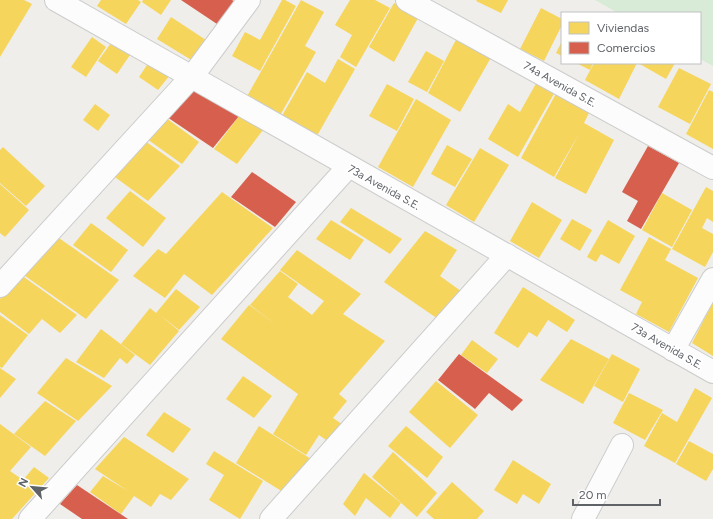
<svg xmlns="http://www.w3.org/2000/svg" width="713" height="519" viewBox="0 0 713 519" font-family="Figtree,sans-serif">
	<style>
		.green { fill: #d8ebd6 }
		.homes { fill: #f6d55c }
		.shops { fill: #d6604d }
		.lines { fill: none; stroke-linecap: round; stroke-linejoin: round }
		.minor-casing { stroke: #cbcccc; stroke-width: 24 }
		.minor { stroke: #fdfcfc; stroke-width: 22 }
		.labels { text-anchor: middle; stroke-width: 4; stroke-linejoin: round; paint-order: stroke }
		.street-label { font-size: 11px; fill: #5f6368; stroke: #fff }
	</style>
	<rect width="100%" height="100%" fill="#efeeea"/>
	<!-- green -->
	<path class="green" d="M595,0h118v66l-13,-7v-46h-82z"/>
	<!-- homes -->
	<g class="homes">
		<path d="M0,0h24l8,4 -32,53z"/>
		<path d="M101,0h37l3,2 -15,22 -29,-18z"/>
		<path d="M143,0h28l-10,15 -19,-13z"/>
		<path d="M282,0h3l11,6 -36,65 -28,-15 13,-24 15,8z"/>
		<path d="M301,0l23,12 -19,34 11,6 -38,67 -33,-19z"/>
		<path d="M350,0h25l15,8 -34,59 -16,-10 12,-22 -17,-10z"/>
		<path d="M477,0h31l-7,13 -25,-12z"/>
		<path d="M394,3l25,13 -25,46 -25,-15z"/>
		<path d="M541,8l21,11v6l-18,36 -24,-12z"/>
		<path d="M171,17l35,23 -13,21 -36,-22z"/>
		<path d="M458,36l35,18 -33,58 -32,-19z"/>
		<path d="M92,37l14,10 -20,30 -15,-10z"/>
		<path d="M562,41v15l-6,-3z"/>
		<path d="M111,43l19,12 -13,19 -19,-13z"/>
		<path d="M426,51l18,10 -17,31 -19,-10z"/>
		<path d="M338,59l17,10 -41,72 -35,-20 28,-49 18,11z"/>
		<path d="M149,62l21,13 -12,15 -19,-13z"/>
		<path d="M576,63h17l-3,7z"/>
		<path d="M594,63h43l-18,36 -34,-19z"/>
		<path d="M638,63h37l-9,16z"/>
		<path d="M679,68l32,16 -21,40 -32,-17z"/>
		<path d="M538,80l18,10 -38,67 -30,-18 20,-35 12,8z"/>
		<path d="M387,84l27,15 -17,32 -28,-15z"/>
		<path d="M558,90l33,19 -7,14 30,17 -28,54 -31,-16 25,-46 -26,45 -33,-19z"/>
		<path d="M709,90l4,2v57l-27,-15z"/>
		<path d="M416,99l35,21 -38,67 -35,-20z"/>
		<path d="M95,104l15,11 -12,16 -15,-11z"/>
		<path d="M239,116l24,14 -26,34 -23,-15z"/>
		<path d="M166,118l33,24 -17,22 -35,-25z"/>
		<path d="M145,141l35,25 -32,35 -36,-26z"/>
		<path d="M447,145l25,14 -17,28 -24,-13z"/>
		<path d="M3,147l42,39 -19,20 -26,-23v-33z"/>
		<path d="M480,148l29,17 -35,57 -28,-17z"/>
		<path d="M0,184l29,26 -24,27 -5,-4z"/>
		<path d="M706,187l7,4v31l-6,-4 -5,10 11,6v18l-8,15 -33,-18z"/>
		<path d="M130,191l36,27 -23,29 -37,-29z"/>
		<path d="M222,192l51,36 -61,67 -28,-21 -19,24 -32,-22 25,-27 8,5z"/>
		<path d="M662,193l30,17 -20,37 -30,-17z"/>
		<path d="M532,202l30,18 -23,38 -29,-17z"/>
		<path d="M351,208l51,31 -12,15 -50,-32z"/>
		<path d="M572,219l20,11 -12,21 -20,-12z"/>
		<path d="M331,220l33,20 -14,20 -34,-21z"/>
		<path d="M608,220l27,16 -16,28 -18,-10 -5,8 -9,-5z"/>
		<path d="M91,223l37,27 -17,22 -38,-27z"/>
		<path d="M425,231l32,19 -17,26 25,18 -24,27 -57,-39z"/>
		<path d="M56,236l63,44 -33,39 -65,-46z"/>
		<path d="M649,237l22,12 -6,11 33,18 -29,54 -33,-18 6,-12 -22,-12z"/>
		<path d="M297,250l64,44 -18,20 42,27 -46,53 8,7 -14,17 9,6 -16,16 -7,-5 -13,20 -33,-21 25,-40 -77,-55 28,-34 29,21 -28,-21 30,-34 18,13 -10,13 24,18 12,-14 -44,-31z"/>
		<path d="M21,275l56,40 -17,18 -18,-14 -13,15 -29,-22v-13z"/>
		<path d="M523,287l52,33 -8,12 -19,-12 -11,17 -8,-5 -11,16 -24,-15z"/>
		<path d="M176,289l24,18 -21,23 -19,-15 19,16 -29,34 -29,-21 29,-36 6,5z"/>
		<path d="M713,302v54l-21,-13z"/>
		<path d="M0,315l28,20 -26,33 -2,-1z"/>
		<path d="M101,329l34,26 -8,9 -7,-6 -16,20 -28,-16z"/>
		<path d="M571,339l38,20 -26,45 -43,-24z"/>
		<path d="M472,340l26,19 -11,14 -26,-18z"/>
		<path d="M612,354l28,15 -17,33 -29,-16z"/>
		<path d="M66,358l46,28 -34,35 -41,-28z"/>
		<path d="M0,368l16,11 -16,19z"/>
		<path d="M243,376l29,20 -18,22 -28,-19z"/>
		<path d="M436,381l42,34 -28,33 -41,-36z"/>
		<path d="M695,388l17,10 -37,65 -31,-17 18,-33 15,9z"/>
		<path d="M629,393l34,17 -18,30 -32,-17z"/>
		<path d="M45,401l31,20 -31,35 -31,-22z"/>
		<path d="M164,412l27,17 -18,24 -27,-18z"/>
		<path d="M0,424l31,23 -21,24 13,9 11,-13 15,11 -37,41h-12z"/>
		<path d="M259,426l52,33 -28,33 -47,-29z"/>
		<path d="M406,426l37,31 -16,21 -39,-32z"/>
		<path d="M124,437l65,42 -18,21 -11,-6 -9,13 -17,-11 -13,18 -31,-22 13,-16 25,15 -33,-22z"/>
		<path d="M689,441l24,13v15l-7,12 -30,-17z"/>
		<path d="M214,451l49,30 -23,38 -31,-19 15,-25 -18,-11z"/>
		<path d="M393,452l44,41 -20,24 -45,-40z"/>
		<path d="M513,460l38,24 -12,20 -16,-10 -6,10 -23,-14z"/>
		<path d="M364,473l37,30 -11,15 -24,-20 -11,18 -12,-12z"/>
		<path d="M452,482l32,29 -7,8h-43l-8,-7z"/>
	</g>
	<!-- shops -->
	<g class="shops">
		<path d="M181,0h51l4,2 -16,24z"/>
		<path d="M193,88l46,28 -26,32 -46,-31z"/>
		<path d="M648,146l31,17 -38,66 -14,-8 11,-20 -16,-9z"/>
		<path d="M252,172l44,30 -21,25 -44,-30z"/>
		<path d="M459,354l64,46 -11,11 -23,-18 -14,16 -37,-29z"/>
		<path d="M77,485l51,34h-46l-22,-15z"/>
	</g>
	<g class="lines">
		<defs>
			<g id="minor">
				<path d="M56,0c219,125 438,249 657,372"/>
				<path d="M407,0l306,168"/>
				<path d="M0,286l194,-212 55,-74"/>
				<path d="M673,350l40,-71"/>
				<path d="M30,519l318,-352"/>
				<path d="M271,519l236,-264"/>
				<path d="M583,519l39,-74"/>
			</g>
		</defs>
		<!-- minor casing -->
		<use href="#minor" class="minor-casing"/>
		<!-- minor -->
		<use href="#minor" class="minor"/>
	</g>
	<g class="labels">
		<!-- street labels -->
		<g class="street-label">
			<text transform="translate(560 84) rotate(29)" y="4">74a Avenida S.E.</text>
			<text transform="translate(384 187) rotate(29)" y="4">73a Avenida S.E.</text>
			<text transform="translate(667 346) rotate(30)" y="4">73a Avenida S.E.</text>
		</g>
	</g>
	<!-- legend -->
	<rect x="561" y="12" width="140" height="52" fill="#ffffff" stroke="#bfc1c3"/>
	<rect x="569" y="22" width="20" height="12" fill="#f6d55c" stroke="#bfc1c3"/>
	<text x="597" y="32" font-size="12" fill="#5f6368">Viviendas</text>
	<rect x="569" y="42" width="20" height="12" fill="#d6604d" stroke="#bfc1c3"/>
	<text x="597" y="52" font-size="12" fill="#5f6368">Comercios</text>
	<!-- north arrow -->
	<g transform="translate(32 487) rotate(297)" stroke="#ffffff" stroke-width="3" paint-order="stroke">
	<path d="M0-3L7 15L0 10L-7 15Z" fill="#5f6368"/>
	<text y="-6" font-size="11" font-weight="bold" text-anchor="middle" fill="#5f6368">N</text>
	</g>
	<!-- scale -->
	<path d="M573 499v6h87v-6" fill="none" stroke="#5f6368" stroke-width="2"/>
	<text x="579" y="499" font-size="12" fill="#5f6368" stroke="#ffffff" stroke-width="3" paint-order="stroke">20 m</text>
</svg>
